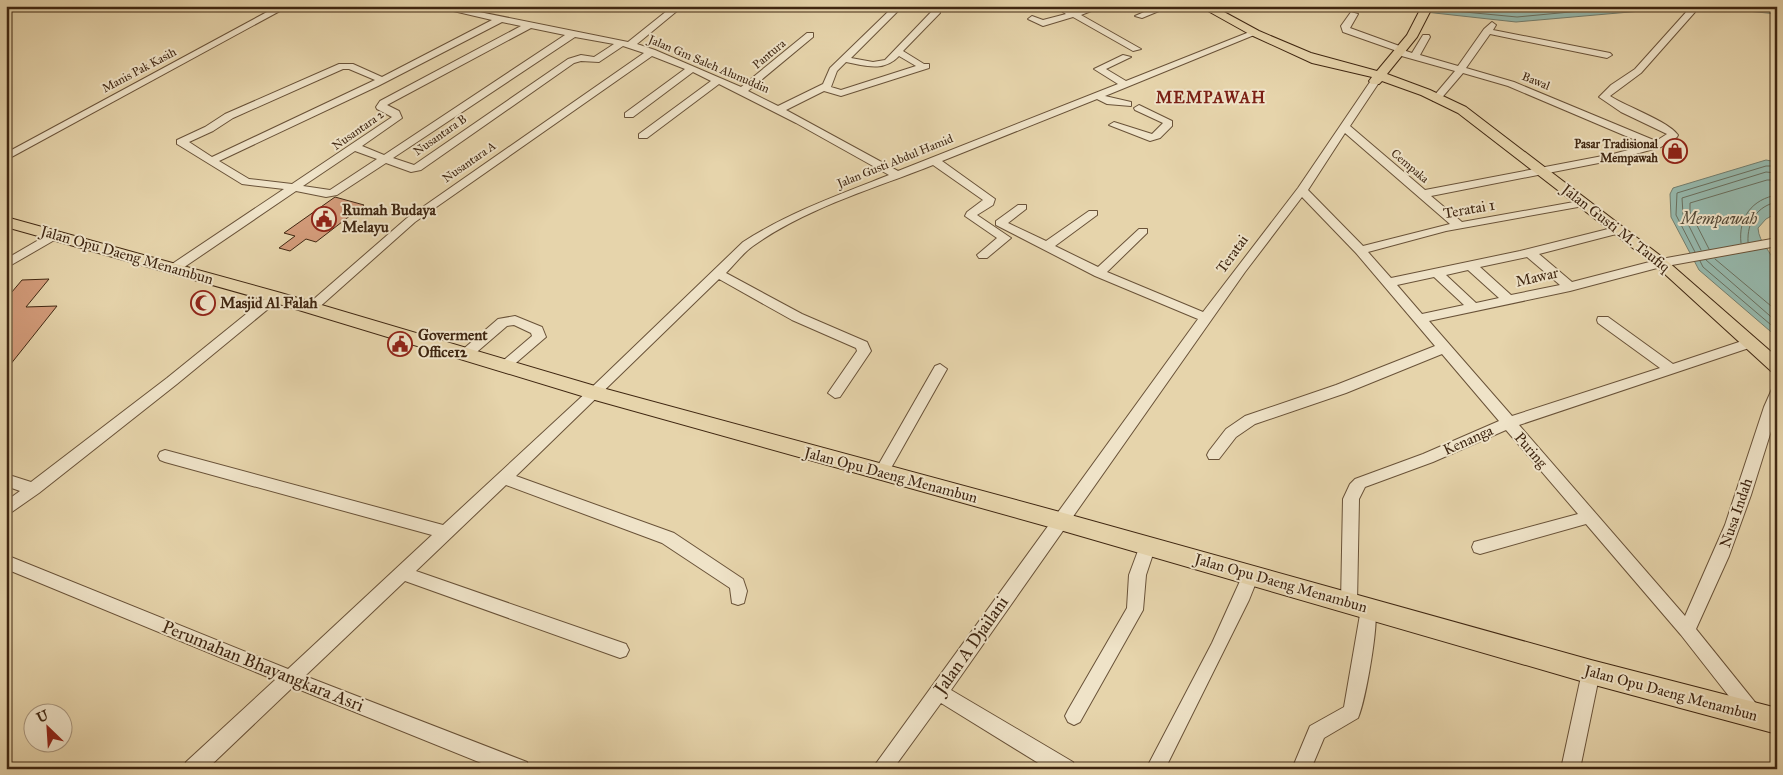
<svg xmlns="http://www.w3.org/2000/svg" width="1783" height="775" viewBox="0 0 1783 775" font-family="'IM FELL Great Primer',serif">
	<style>
		.water { fill: #96b8ac; stroke: #737e6e }
		.lines { fill: none; stroke-linecap: round; stroke-linejoin: round }
		.shore { stroke: #6a6f5e; stroke-width: 1 }
		.building { fill: #d49c7b; stroke: #3f2611 }
		.minor-casing { stroke: #695238; stroke-width: 2 }
		.major-casing { stroke: #3f2611; stroke-width: 2 }
		.highway-casing { stroke: #3f2611; stroke-width: 2 }
		.minor { fill: #efe3c8; fill-rule: evenodd }
		.major { fill: #e6d4ab; fill-rule: evenodd }
		.highway { fill: #e6d4ab; fill-rule: evenodd }
		.labels { text-anchor: middle; stroke-width: 4; stroke-linejoin: round; paint-order: stroke }
		.far-street-label { font-size: 12px; fill: #3f2611; stroke: #efe3c8 }
		.far-poi-label { font-size: 12px; font-weight: bold; fill: #3f2611; stroke: #efe3c8; text-anchor: end }
		.street-label { font-size: 15px; fill: #3f2611; stroke: #efe3c8 }
		.poi-label { font-size: 15px; font-weight: bold; fill: #3f2611; stroke: #efe3c8; text-anchor: start }
		.far-district-label { font-size: 16px; font-weight: bold; letter-spacing: 1px; fill: #7a1f14; stroke: #efe3c8 }
		.water-label { font-size: 16px; font-style: italic; fill: #554a38; stroke: #efe3c8 }
		.near-street-label { font-size: 18px; fill: #3f2611; stroke: #efe3c8 }
	</style>
	<rect width="100%" height="100%" fill="#e6d4ab"/>
	<filter id="stains"><feTurbulence type="fractalNoise" baseFrequency=".004" numOctaves="4"/><feColorMatrix values="0 0 0 0 .2 0 0 0 0 .09 0 0 0 0 .02 0 0 0 .5 -.17"/></filter>
	<radialGradient id="worn" r=".72"><stop offset=".6" stop-color="#630" stop-opacity="0"/><stop offset="1" stop-color="#630" stop-opacity=".3"/></radialGradient>
	<!-- water -->
	<g class="water">
		<path d="M1371,6h406v8l-79,-8 -182,16z"/>
		<path d="M1766,160l11,2v51l-11,6 -8,9c1,16 14,23 18,38 4,14 1,54 1,71l-78,-67 -28,-53 -1,-23 3,-6z"/>
	</g>
	<g class="lines">
		<!-- shore -->
		<g class="shore">
			<path d="M1464,6l52,5 54,-5"/>
			<path d="M1433,9l84,8 117,-11"/>
			<path d="M1748,242c-1,-20 9,-36 29,-40"/>
			<path d="M1741,243c-3,-25 11,-44 36,-48"/>
			<path d="M1709,249l-19,-37v-9l77,-23h10"/>
			<path d="M1701,250l-18,-36 -1,-16 84,-26 11,1"/>
			<path d="M1695,252l-19,-37 1,-22 89,-27h11"/>
			<path d="M1715,259l62,52"/>
			<path d="M1706,260l71,62"/>
			<path d="M1700,261l3,6 74,63"/>
		</g>
	</g>
	<!-- building -->
	<g class="building">
		<path d="M335,197l29,8 -48,37 -10,-3 -16,12 -11,-3 16,-12 -11,-3z"/>
		<path d="M49,279l-23,28 31,-1 -51,64v-71l16,-19z"/>
	</g>
	<g class="lines">
		<defs>
			<g id="minor">
				<path d="M278,6h11l-283,154v-7z"/>
				<path d="M432,6h18l178,36 45,-36h10l-46,38 18,6 86,37 66,-54h6v4l-65,54 30,15 45,-22 7,-16 64,-62h9l-52,52 22,4 12,-2 48,-50 -7,-4h14v7l-37,38 21,13h5v4l-88,28 -17,-5 -38,19 112,61 220,-87 -24,-15 29,-14 8,2 -25,12 20,12 126,-50 7,2 -154,63 26,6v4l-24,-2 -10,-5 -155,62 53,38 -2,6 -16,10 34,23 -24,20h-8l-2,-3 20,-17 -32,-22 2,-4 16,-12 -50,-35c-60,24 -127,43 -180,81 -10,7 -18,18 -27,27l76,41 65,28 4,9 -31,46 -5,1 -7,-5 29,-42 -1,-3 -64,-28 -73,-41 -203,197 158,57 69,46 4,12 -3,12 -6,2 -6,-2 -2,-15 -68,-45 -156,-58 -90,86 210,73 3,6 -3,6 -6,2 -215,-77 -100,95 222,86 2,7h-33l-203,-82 -86,82h-23l2,-7 89,-82 -269,-111v-14l282,114 144,-134 -267,-73 -5,-2 -2,-4 2,-4 5,-2 278,75 147,-136 153,-147c45,-29 95,-47 146,-67l-93,-52 -77,-39 -72,54h-8v-4l72,-53 -18,-9 -60,45h-8v-4l60,-44 -33,-13 -237,166 -100,89h-8l-2,-3 2,-3 100,-87 237,-165 -21,-7 -24,16 -18,-1 -7,2 -153,107 -10,2 -25,-9 -49,32 -11,2 -30,-6 -119,81h-8l-2,-3 2,-3 115,-77 -42,-5 -65,-40v-4l28,-13 20,-13 114,-50h14l29,13 110,-57zM502,22l19,4 -141,75 -4,6 1,2 15,8 -100,67 -43,-5 -30,-18 159,-75zM531,28l34,7 -181,120 -22,-9 40,-28 -3,-7 -12,-6zM575,37l39,7 -20,13 -13,-2 -13,4 -154,106 -21,-7zM899,56l17,10 -75,24 -10,-3 6,-16 9,-9c20,4 38,10 53,-6zM343,69h6l26,11 -163,77 -23,-15 24,-11 20,-13zM355,151l22,8 -47,31 -27,-4z"/>
				<path d="M1054,6h11l10,5 15,-5h14l-23,9 60,34 -8,2 -60,-34 -30,9 -15,-7 4,-3 11,4 23,-6z"/>
				<path d="M1158,6h13l-29,12 -7,-2z"/>
				<path d="M1688,10l7,2 -54,61 -31,23c17,11 58,25 68,39l-1,2 -16,10 -47,13 -183,36 31,26 123,-22 6,3 -2,2 -143,26 -78,21 23,26 129,-27 100,-25 4,2v4l-85,22 33,28 89,-23 116,-21v8l-116,21 -91,24 -141,30 83,95 148,-48 -62,-45 -1,-3 1,-3h10l65,47 72,-24h10l2,3 -2,3 -236,79 166,191 40,-91 39,-118 8,-18 5,-1v24l-26,83 -22,61 -33,73 62,77 3,6 -3,6 -6,3 -6,-3 -65,-83 -95,-111 -106,30 -6,-2 -2,-5 2,-5 104,-28 -72,-84 -73,32 -68,25 -6,12 -2,104 -2,5 -6,2 -6,-2 -2,-5 2,-104 7,-15 5,-5 68,-25 76,-33 -57,-67 -96,39 -91,31 -19,13 -17,22h-10l-2,-4 2,-4 17,-22 19,-13 91,-31 99,-39 -79,-93 -54,-56 -57,75 -294,418 122,72 2,7h-27l-107,-66 -48,66h-21l326,-450 -103,-43 -99,-51v-4l22,-16h8v4l-18,14 38,18 43,-30h8v4l-42,31 43,21 41,-38h8v4l-40,39 96,40 95,-124 74,-109 8,2 -30,45 75,64 188,-36 34,-9 -139,-59 -45,-13 -24,28h-6v-4l22,-26 -57,-16 -1,-4 -54,-19 -2,-6 10,-14 7,2 -8,14 55,20 1,3 6,2 11,-18h6l1,2 -10,18 38,11 26,-37 8,-7 4,3 -3,5 117,23 2,2 -5,3 -117,-24 -24,34 48,14 142,59 11,-7 -46,-22 -22,-15 12,-12 24,-16zM1345,133l105,91 -87,22 -55,-56zM1527,257l33,28 -49,10 -31,-28zM1468,270l31,28 -23,5 -30,-28zM1434,277l30,28 -42,9 -25,-29z"/>
				<path d="M1139,105l33,16v5l-12,12 -10,3 -41,-16 5,-3 38,12 11,-11 -28,-13 -1,-2z"/>
				<path d="M54,231l4,1v6l-52,30v-9z"/>
				<path d="M275,293l4,1 2,3 -2,3 -102,84 -138,109 -33,23v-15l14,-10 -14,-5v-12l25,8 136,-104 104,-84z"/>
				<path d="M515,316l27,11 4,10 -36,31h-10l-2,-3 34,-29 -1,-3 -17,-8 -7,1 -36,31h-10l-2,-3 2,-3 37,-32z"/>
				<path d="M940,364l7,5 -61,108h-10l-2,-4 2,-4 59,-103z"/>
				<path d="M1148,538l6,2 2,5 -10,30 -3,35 -63,112 -6,3 -6,-3 -3,-6 3,-6 59,-102 2,-33 13,-35z"/>
				<path d="M1251,568l6,2 2,5 -10,25 -84,169h-19l66,-126 33,-73z"/>
				<path d="M1368,601l6,2c7,14 -9,99 -16,115l-34,20 -13,31h-19l18,-43 34,-19 18,-104z"/>
				<path d="M1591,664l6,2 3,6 -20,97h-19l21,-97 3,-6z"/>
			</g>
			<path id="major" d="M1199,6h14l46,25 52,22 66,18 30,-36 15,-29h11l-16,31 -30,37 43,16 36,17 200,153 111,97v16l-6,-2 -115,-105 -198,-153 -37,-18 -39,-14 -3,3h-8l-2,-3 3,-4 -60,-14 -61,-28z"/>
			<path id="highway" d="M6,217l275,76 314,93 465,126 531,148 186,48v26l-186,-50 -531,-154 -465,-130 -326,-99 -263,-74z"/>
		</defs>
		<!-- minor casing -->
		<use href="#minor" class="minor-casing"/>
		<!-- major casing -->
		<use href="#major" class="major-casing"/>
		<!-- highway casing -->
		<use href="#highway" class="highway-casing"/>
		<!-- minor -->
		<use href="#minor" class="minor"/>
		<!-- major -->
		<use href="#major" class="major"/>
		<!-- highway -->
		<use href="#highway" class="highway"/>
	</g>
	<!-- icons -->
	<defs>
		<symbol id="shop-ring" viewBox="-11 -11 22 22"><circle r="9.5" fill="#efe3c8" stroke="#8f2418" stroke-width="1.5"/><path d="M-5-2.5h2.3a2.7 3.5 0 0 1 5.4 0H5L5.5 6h-11ZM-1.5-2.5h3a1.5 2.3 0 0 0-3 0Z" fill="#8f2418"/></symbol>
		<symbol id="civic-ring" viewBox="-11 -11 22 22"><circle r="9.5" fill="#efe3c8" stroke="#8f2418" stroke-width="1.5"/><path d="M-.6-6.5H3V-4.5H.6V-3L4-1V1h2V6H-6V1h2V-1L-.6-3ZM-1.2 2.5V6h2.4V2.5Z" fill="#8f2418"/></symbol>
		<symbol id="mosque-ring" viewBox="-11 -11 22 22"><circle r="9.5" fill="#efe3c8" stroke="#8f2418" stroke-width="1.5"/><path d="M3.5-4.9A6 6 0 1 0 3.5 4.9A5 5 0 1 1 3.5-4.9Z" fill="#8f2418"/></symbol>
	</defs>
	<g fill-rule="evenodd">
		<use href="#shop-ring" x="1661" y="137" width="28" height="28"/>
		<use href="#civic-ring" x="310" y="205" width="28" height="28"/>
		<use href="#mosque-ring" x="189" y="289" width="28" height="28"/>
		<use href="#civic-ring" x="386" y="330" width="28" height="28"/>
	</g>
	<g class="labels">
		<!-- far-street labels -->
		<g class="far-street-label">
			<text transform="translate(769 54) rotate(-40)" y="4">Pantura</text>
			<text transform="translate(709 64) rotate(23)" y="4">Jalan Gm Saleh Alunuddin</text>
			<text transform="translate(139 70) rotate(-28)" y="4">Manis Pak Kasih</text>
			<text transform="translate(1536 81) rotate(22)" y="4">Bawal</text>
			<text transform="translate(358 130) rotate(-35)" y="4">Nusantara 2</text>
			<text transform="translate(440 135) rotate(-35)" y="4">Nusantara B</text>
			<text transform="translate(895 161) rotate(-22)" y="4">Jalan Gusti Abdul Hamid</text>
			<text transform="translate(469 162) rotate(-35)" y="4">Nusantara A</text>
			<text transform="translate(1410 166) rotate(40)" y="4">Cempaka</text>
		</g>
		<!-- far-poi labels -->
		<g class="far-poi-label">
			<text x="1658" y="148">Pasar Tradisional<tspan x="1658" dy="14">Mempawah</tspan></text>
		</g>
		<!-- street labels -->
		<g class="street-label">
			<text transform="translate(1469 209) rotate(-10)" y="5">Teratai 1</text>
			<text transform="translate(1616 228) rotate(38)" y="5">Jalan Gusti M. Taufiq</text>
			<text transform="translate(1232 254) rotate(-54)" y="5">Teratai</text>
			<text transform="translate(127 255) rotate(16)" y="5">Jalan Opu Daeng Menambun</text>
			<text transform="translate(1537 277) rotate(-13)" y="5">Mawar</text>
			<text transform="translate(1468 440) rotate(-24)" y="5">Kenanga</text>
			<text transform="translate(1531 450) rotate(49)" y="5">Puring</text>
			<text transform="translate(891 475) rotate(15)" y="5">Jalan Opu Daeng Menambun</text>
			<text transform="translate(1736 513) rotate(-71)" y="5">Nusa Indah</text>
			<text transform="translate(1281 583) rotate(16)" y="5">Jalan Opu Daeng Menambun</text>
			<text transform="translate(1671 693) rotate(15)" y="5">Jalan Opu Daeng Menambun</text>
		</g>
		<!-- poi labels -->
		<g class="poi-label">
			<text x="342" y="215">Rumah Budaya<tspan x="342" dy="17">Melayu</tspan></text>
			<text x="220" y="308">Masjid Al Falah</text>
			<text x="418" y="340">Goverment<tspan x="418" dy="17">Office12</tspan></text>
		</g>
		<!-- far-district labels -->
		<g class="far-district-label">
			<text x="1211" y="103">MEMPAWAH</text>
		</g>
		<!-- water labels -->
		<g class="water-label">
			<text x="1719" y="224">Mempawah</text>
		</g>
		<!-- near-street labels -->
		<g class="near-street-label">
			<text transform="translate(971 645) rotate(-55)" y="6">Jalan A Djailani</text>
			<text transform="translate(263 666) rotate(22)" y="6">Perumahan Bhayangkara Asri</text>
		</g>
	</g>
	<!-- margin -->
	<rect width="1783" height="775" fill="none" stroke="#e6d4ab" stroke-width="25"/>
	<rect x="8" y="8" width="1768" height="760" fill="none" stroke="#3f2611" stroke-width="2.5"/>
	<rect x="12" y="12" width="1758" height="750" fill="none" stroke="#3f2611"/>
	<!-- north arrow -->
	<g transform="translate(48 728) rotate(335)"><circle r="24" fill="#efe3c8" stroke="#a9977f"/>
	<path d="M0-4L9 19L0 12L-9 19Z" fill="#8f2418"/>
	<text y="-8" font-size="14" font-weight="bold" text-anchor="middle" fill="#3f2611">U</text>
	</g>
	<rect width="100%" height="100%" filter="url(#stains)"/>
	<rect width="100%" height="100%" fill="url(#worn)"/>
</svg>
